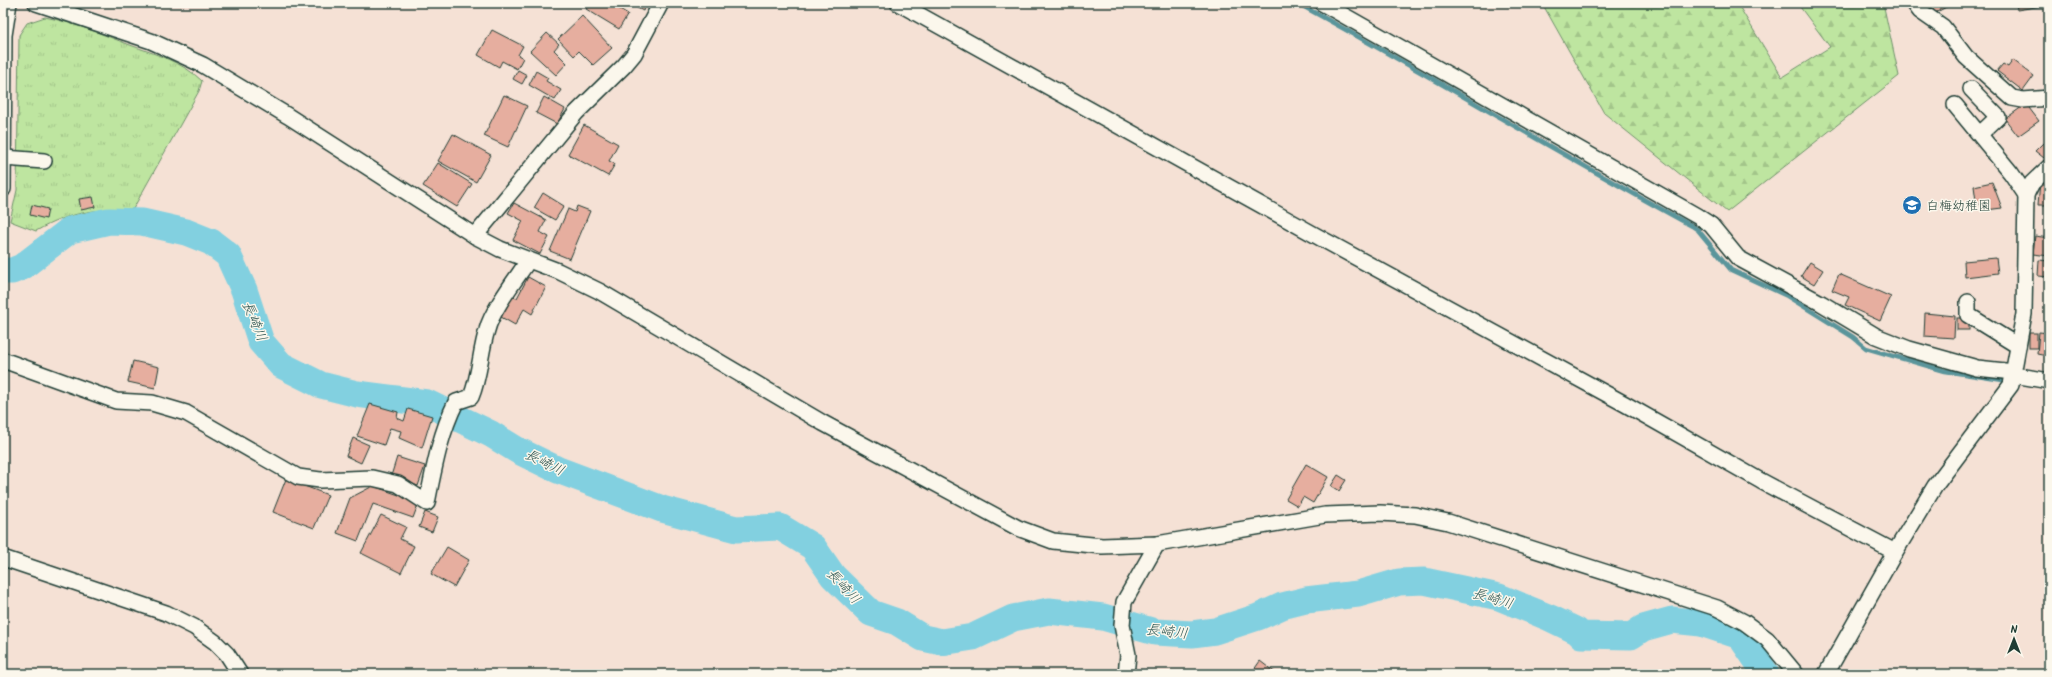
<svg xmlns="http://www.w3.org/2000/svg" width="2052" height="677" viewBox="0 0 2052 677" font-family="Kalam,'Klee One',sans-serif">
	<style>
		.forest { fill: url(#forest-firs); stroke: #6e916a }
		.park { fill: url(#park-tufts); stroke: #6e916a }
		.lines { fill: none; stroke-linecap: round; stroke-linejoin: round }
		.stream { stroke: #5a959b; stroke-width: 4.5 }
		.river { stroke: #82d0e0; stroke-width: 27 }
		.building { fill: #e6ae9f; stroke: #1f3d34 }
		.minor-casing { stroke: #1f3d34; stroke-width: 18 }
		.minor { stroke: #fbf7ec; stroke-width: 15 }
		.labels { text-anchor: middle; stroke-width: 3; stroke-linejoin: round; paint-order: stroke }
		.poi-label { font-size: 13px; fill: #1f3d34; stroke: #fbf7ec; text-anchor: start }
		.water-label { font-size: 14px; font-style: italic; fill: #335a56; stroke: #fbf7ec }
	</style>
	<defs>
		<pattern id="forest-firs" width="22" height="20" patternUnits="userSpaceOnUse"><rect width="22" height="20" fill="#bee5a0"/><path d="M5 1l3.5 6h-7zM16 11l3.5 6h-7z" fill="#a3c58a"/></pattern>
		<pattern id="park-tufts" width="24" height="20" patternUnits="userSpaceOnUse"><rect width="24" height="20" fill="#bee5a0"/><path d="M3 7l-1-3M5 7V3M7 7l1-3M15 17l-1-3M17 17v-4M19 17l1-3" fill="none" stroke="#a3c58a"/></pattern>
	</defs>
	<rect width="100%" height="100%" fill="#f5e1d5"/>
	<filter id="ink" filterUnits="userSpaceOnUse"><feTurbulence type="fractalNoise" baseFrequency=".025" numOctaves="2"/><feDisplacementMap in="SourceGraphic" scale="8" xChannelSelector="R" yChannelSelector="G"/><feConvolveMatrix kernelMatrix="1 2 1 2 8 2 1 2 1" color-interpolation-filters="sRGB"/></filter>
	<g filter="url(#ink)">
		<!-- forest -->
		<path class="forest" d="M1542,3h195l45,74 48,-30 -33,-44h86l16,73 -172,136 -123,-99z"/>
		<!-- park -->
		<path class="park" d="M45,17c30,6 57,17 85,28 25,9 53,17 72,36l-3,10 -66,118c-39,0 -63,3 -97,22l-26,-10 7,-31 2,-155 8,-12z"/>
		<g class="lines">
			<!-- stream -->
			<path class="stream" d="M1297,3c133,72 262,151 395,223l6,4 33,40 56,26 66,41 13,11 79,23 64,10"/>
			<!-- river -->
			<path class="river" d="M3,271h9l10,-4 48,-37 39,-9 33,1 44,10 25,10 17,13 16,35 17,52 20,23 40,20 36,9 70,9 64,31 26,16 41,20 104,39 74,20 44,-2 33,20 20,29 38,37 26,9 26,16 19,4 31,-5 40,-19 36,-7 54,6 52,15 37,2 23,-3 43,-14 24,-11 24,-6 52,-6 41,-12 25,-1 75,16 51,21 27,13 4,4 50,1 12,-8 29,-8 29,3 39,13 26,38"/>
		</g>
		<!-- building -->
		<g class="building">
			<path d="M590,3h24l-1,2 15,9 -9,15 -33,-20z"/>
			<path d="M628,3h19l-4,8z"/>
			<path d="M1930,3h22v1l-17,9z"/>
			<path d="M2016,3h26v3l-25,4z"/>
			<path d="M582,16l30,32 -19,17 -14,-14 -5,5 -16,-17z"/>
			<path d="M492,30l31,16 -5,9 5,3 -6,11 -15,-8 -3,6 -21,-12z"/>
			<path d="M547,33l12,11 -5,6 13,13 -11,12 -26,-24z"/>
			<path d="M2013,60l21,16 -11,15 -26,-20 6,-7 5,3z"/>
			<path d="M518,70l9,5 -5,9 -9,-5z"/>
			<path d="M536,71l12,7 -2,3 15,9 -6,10 -26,-15z"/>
			<path d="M504,95l23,11 -19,41 -24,-11z"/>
			<path d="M544,97l21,12 -8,15 -21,-11z"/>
			<path d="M2026,104l13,17 -21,15 -13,-17z"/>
			<path d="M584,125l34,19 -9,17 6,3 -7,12 -40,-22z"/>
			<path d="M453,134l38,21 -15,27 -38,-21z"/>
			<path d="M2043,143l6,5v4l-5,6 -9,-7z"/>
			<path d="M438,163l34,21 -15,23 -34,-21z"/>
			<path d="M2040,181l9,1v23h-11z"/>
			<path d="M1992,182l10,26 -16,2 -10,-9 -2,-15z"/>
			<path d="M543,193l21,13 -9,14 -21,-12z"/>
			<path d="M93,197l2,10 -14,3 -2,-11z"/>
			<path d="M514,203l32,17 -6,12 9,5 -9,17 -27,-14 10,-19 -15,-8z"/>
			<path d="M32,205l16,4 -2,10 -16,-4z"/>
			<path d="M577,206l13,5 -20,48 -20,-8 18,-42 7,3z"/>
			<path d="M2035,236l14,2v18l-16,-2z"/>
			<path d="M1996,258l2,15 -33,4 -1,-16z"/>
			<path d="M2039,260l10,1v16l-11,-1z"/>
			<path d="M1810,262l13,8 -9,14 -13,-8z"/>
			<path d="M1839,274l52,23 -11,24 -35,-16 4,-8 -17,-7z"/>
			<path d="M528,277l18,10 -14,27 -8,-5 -9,16 -14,-8 11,-20 5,1z"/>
			<path d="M1925,313l30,3 -1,22 -30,-2z"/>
			<rect x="1957" y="318" width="12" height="12"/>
			<path d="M2039,332l10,1v28h-3l1,-5 -10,-2z"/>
			<rect x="2029" y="333" width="8" height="15"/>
			<path d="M133,361l26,6 -4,21 -27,-6z"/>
			<path d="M370,404l28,8 -1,6 7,3 4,-12 24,7 -10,32 -23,-10 2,-7 -11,-3 -6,17 -27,-9z"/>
			<path d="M353,438l16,7 -8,18 -15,-7z"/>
			<path d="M397,457l28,9 -7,20 -27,-10z"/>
			<path d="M1306,464l22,13 -15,26 -10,-6 -5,9 -12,-7z"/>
			<path d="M1338,475l8,5 -7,11 -8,-5z"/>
			<path d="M286,479l42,16 -14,33 -41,-16z"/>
			<path d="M373,486l46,16 -6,16 -40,-14 -15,37 -21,-8 13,-35z"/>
			<path d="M425,512l13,5 -6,15 -13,-5z"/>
			<path d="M381,515l25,12 -6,12 14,7 -13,27 -40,-20z"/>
			<path d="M447,547l22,13 -15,27 -23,-13z"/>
			<path d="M1260,661l17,13h-26z"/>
		</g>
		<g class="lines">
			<defs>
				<g id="minor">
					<path d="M36,3l115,38 52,24 85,51 187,120 25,13 58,22 41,20 224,132 195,105 35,13 49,5 55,-2 168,-29 55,-2 35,2 33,7 269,86 27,14 23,17 29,35"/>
					<path d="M898,3l426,237 301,164 136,77 134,71"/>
					<path d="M1322,3l375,213 14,9 27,33 83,45 55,33 33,13 68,19 37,4"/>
					<path d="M1914,3l6,8 23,16 23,30 46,41 11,2 26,-2"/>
					<path d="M1971,89l27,28 -18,17"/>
					<path d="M1955,105l56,68 15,22"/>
					<path d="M4,158l40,3"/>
					<path d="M3,189l1,-154 5,-32"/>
					<path d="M475,236l101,-123 48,-47 10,-12 27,-51"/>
					<path d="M1968,302v13l50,31"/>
					<path d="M3,360l113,41 36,2 34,10 112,64 22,3 52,-2 26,6 29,19c7,-35 13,-69 29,-101l15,-5c9,-21 9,-45 16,-67 5,-20 29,-51 41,-69"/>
					<path d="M2014,375l35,6"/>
					<path d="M3,558l163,55 28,14 21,15 12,12 13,20"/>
					<path d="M1126,674l2,-19 -6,-30 2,-23 33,-58"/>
					<path d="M1826,674l69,-122 40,-66 76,-101 13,-71 2,-119 6,-12 17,-16"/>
				</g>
			</defs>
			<!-- minor casing -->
			<use href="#minor" class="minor-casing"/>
			<!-- minor -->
			<use href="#minor" class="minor"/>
		</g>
	</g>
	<!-- icons -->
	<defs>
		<symbol id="school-disc" viewBox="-11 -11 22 22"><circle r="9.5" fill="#1f6fb2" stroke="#fbf7ec"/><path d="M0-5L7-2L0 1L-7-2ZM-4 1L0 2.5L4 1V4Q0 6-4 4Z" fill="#fff"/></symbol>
	</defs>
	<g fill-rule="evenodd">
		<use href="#school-disc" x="1901" y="194" width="22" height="22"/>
	</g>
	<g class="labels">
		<!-- poi labels -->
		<g class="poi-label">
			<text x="1926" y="210">白梅幼稚園</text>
		</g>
		<!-- water labels -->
		<g class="water-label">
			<text transform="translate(255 321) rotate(67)" y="5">長崎川</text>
			<text transform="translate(545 462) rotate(26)" y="5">長崎川</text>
			<text transform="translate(844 586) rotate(47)" y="5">長崎川</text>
			<text transform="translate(1493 598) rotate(16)" y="5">長崎川</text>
			<text transform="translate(1167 631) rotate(6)" y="5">長崎川</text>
		</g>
	</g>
	<!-- margin -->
	<rect width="2052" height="677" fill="none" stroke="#fbf7ec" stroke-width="16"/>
	<rect x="8" y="8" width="2036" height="661" fill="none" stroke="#1f3d34" stroke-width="1.5" filter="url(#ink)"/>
	<!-- north arrow -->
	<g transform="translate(2014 639)" stroke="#fbf7ec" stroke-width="3" paint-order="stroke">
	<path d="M0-3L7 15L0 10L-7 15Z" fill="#1f3d34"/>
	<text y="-6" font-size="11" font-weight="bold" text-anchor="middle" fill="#1f3d34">N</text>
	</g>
</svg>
